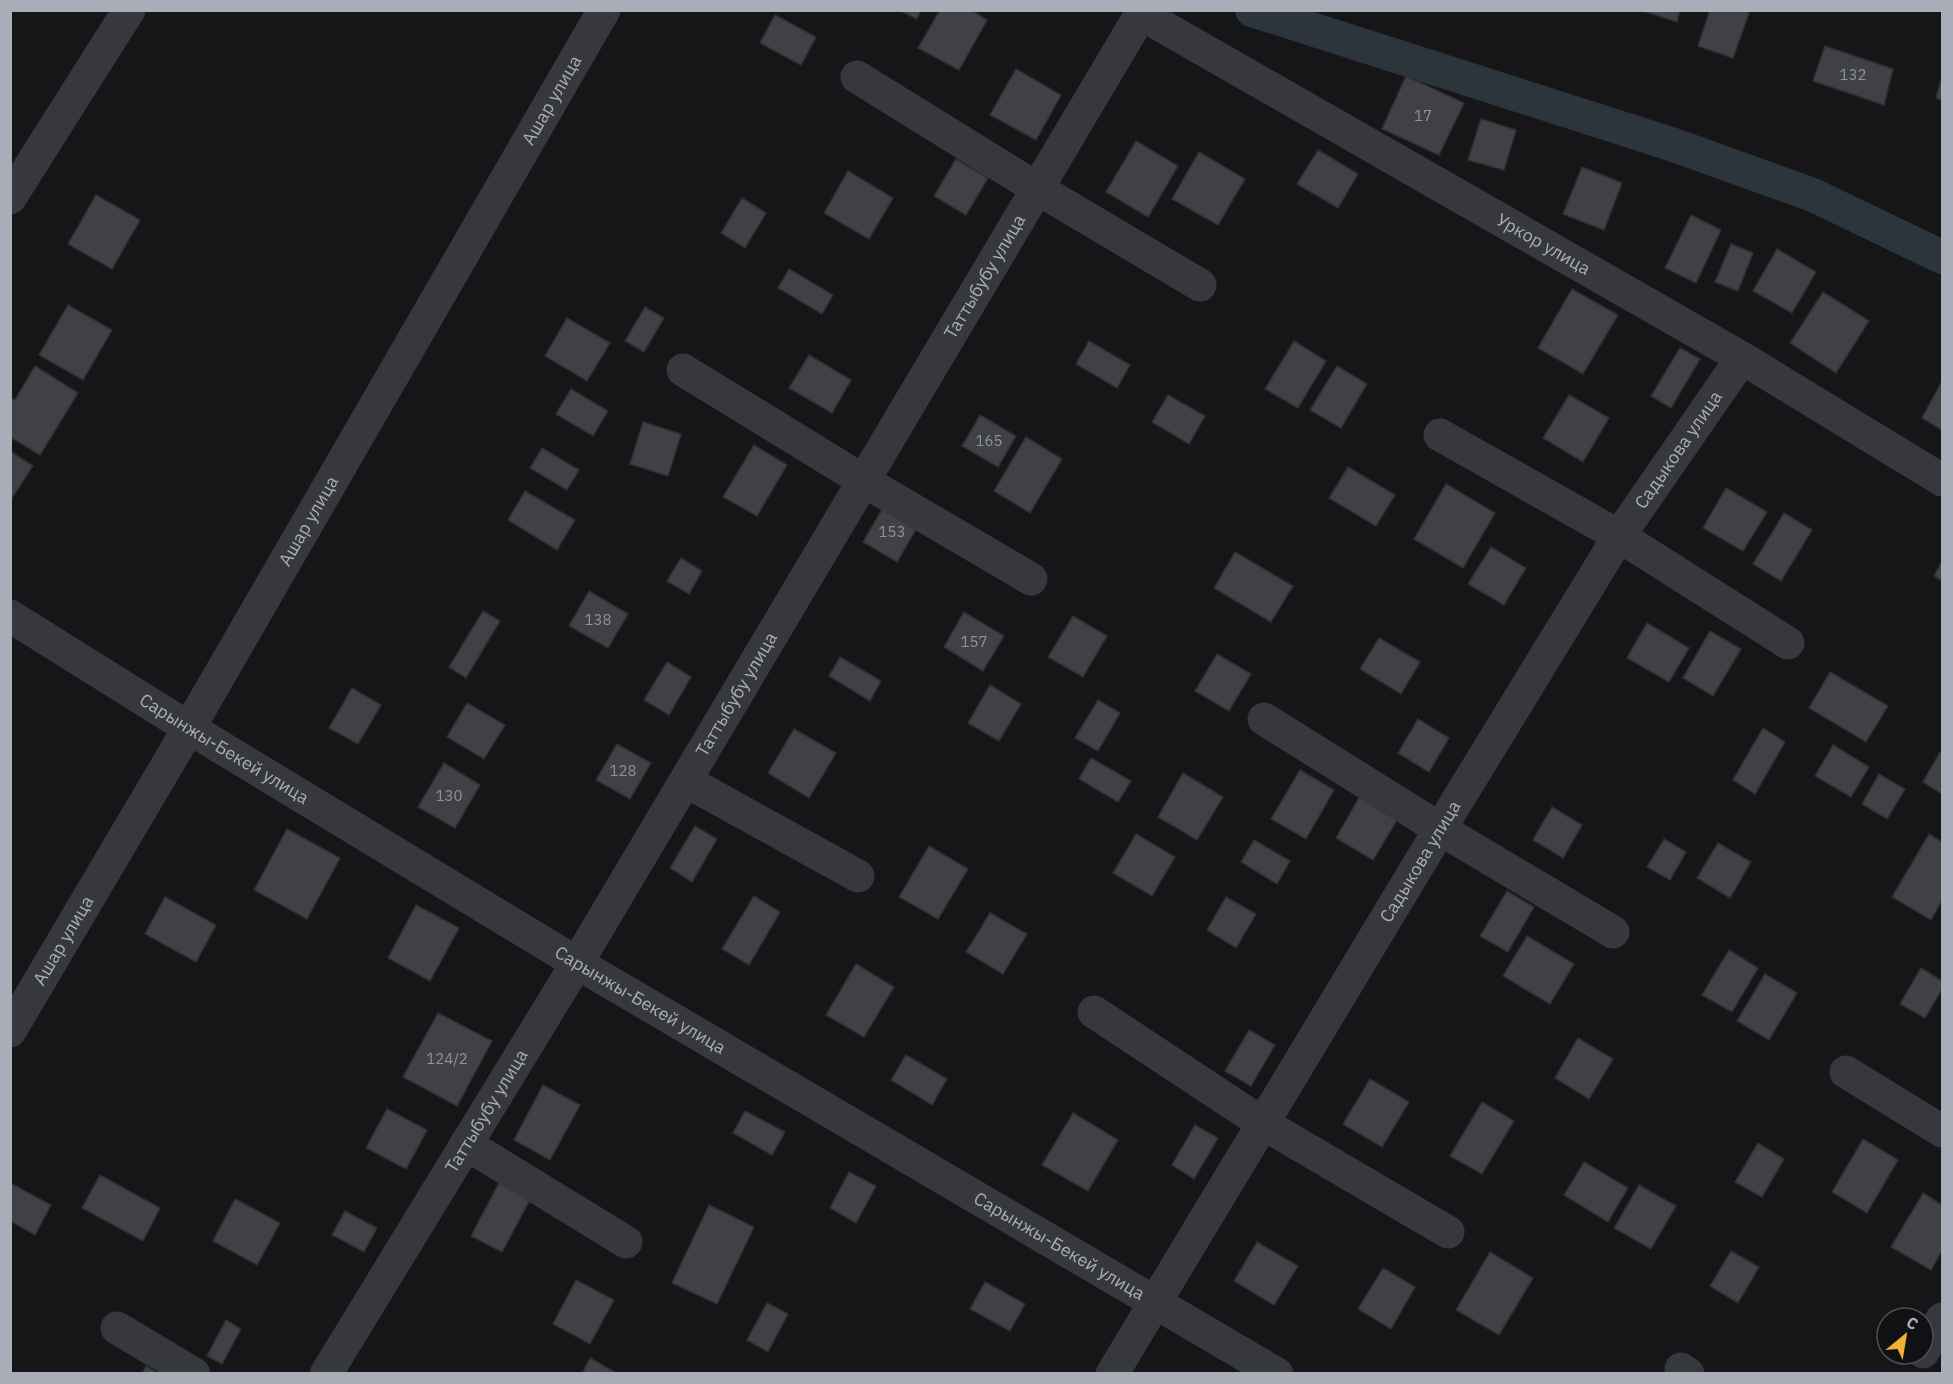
<svg xmlns="http://www.w3.org/2000/svg" width="1953" height="1384" viewBox="0 0 1953 1384" font-family="'IBM Plex Sans',sans-serif">
	<style>
		.lines { fill: none; stroke-linecap: round; stroke-linejoin: round }
		.canal { stroke: #2c353c; stroke-width: 34 }
		.building { fill: #404145; stroke: #303034; stroke-width: 1.5 }
		.minor { stroke: #37383d; stroke-width: 33 }
		.labels { text-anchor: middle; stroke-width: 5; stroke-linejoin: round; paint-order: stroke }
		.number-label { font-size: 15px; fill: #8e929b }
		.street-label { font-size: 18px; fill: #a8adb8; stroke: #111113 }
	</style>
	<rect width="100%" height="100%" fill="#161618"/>
	<g class="lines">
		<!-- canal -->
		<path class="canal" d="M1252,10l422,135 139,50 129,62"/>
	</g>
	<!-- building -->
	<g class="building">
		<path d="M899,10h22l-4,9z"/>
		<path d="M940,10h31l16,10 -28,50 -41,-22z"/>
		<path d="M1640,10h40l-3,12z"/>
		<path d="M1710,10h32l7,3 -16,45 -35,-12z"/>
		<path d="M775,15l41,22 -15,28 -41,-22z"/>
		<path d="M1825,46l68,23 -9,36 -71,-24z"/>
		<path d="M1016,69l45,26 -25,45 -46,-25z"/>
		<path d="M1406,76l58,27 -25,52 -57,-26z"/>
		<path d="M1942,77v23l-6,-2z"/>
		<path d="M1481,119l35,11 -12,40 -36,-10z"/>
		<path d="M1136,141l42,25 -30,51 -42,-25z"/>
		<path d="M1318,150l40,24 -20,34 -41,-24z"/>
		<path d="M1199,152l46,27 -27,46 -46,-26z"/>
		<path d="M956,159l32,19 -22,37 -32,-19z"/>
		<path d="M1582,167l40,16 -18,47 -41,-16z"/>
		<path d="M848,171l45,27 -24,41 -45,-26z"/>
		<path d="M96,195l44,25 -28,49 -44,-25z"/>
		<path d="M742,198l24,15 -21,35 -24,-15z"/>
		<path d="M1691,215l30,15 -25,53 -31,-15z"/>
		<path d="M1731,244l22,9 -15,38 -23,-9z"/>
		<path d="M1777,249l39,23 -24,41 -39,-22z"/>
		<path d="M789,269l44,26 -11,19 -44,-26z"/>
		<path d="M1572,289l46,26 -35,59 -45,-26z"/>
		<path d="M1823,292l46,29 -33,52 -46,-30z"/>
		<path d="M68,305l44,25 -29,50 -44,-25z"/>
		<path d="M645,307l19,11 -20,34 -19,-11z"/>
		<path d="M567,318l43,25 -23,38 -42,-25z"/>
		<path d="M1089,341l41,24 -13,23 -41,-24z"/>
		<path d="M1294,341l32,20 -28,47 -33,-19z"/>
		<path d="M1680,348l20,11 -29,49 -20,-12z"/>
		<path d="M809,355l42,25 -19,33 -43,-25z"/>
		<path d="M35,366l43,27 -38,62 -30,-18v-39l5,2z"/>
		<path d="M1337,366l30,18 -26,44 -31,-18z"/>
		<path d="M1942,381v49l-20,-12z"/>
		<path d="M571,389l37,22 -15,25 -37,-22z"/>
		<path d="M1168,395l37,21 -16,28 -37,-22z"/>
		<path d="M1569,395l40,23 -26,44 -40,-24z"/>
		<path d="M980,415l36,21 -18,31 -36,-21z"/>
		<path d="M643,422l38,12 -13,42 -38,-12z"/>
		<path d="M1026,437l36,22 -32,54 -36,-22z"/>
		<path d="M754,445l33,20 -30,51 -34,-19z"/>
		<path d="M542,448l37,22 -12,20 -37,-22z"/>
		<path d="M10,451l23,15 -23,35z"/>
		<path d="M1348,467l47,28 -19,31 -47,-28z"/>
		<path d="M1446,484l49,29 -32,55 -49,-29z"/>
		<path d="M1726,488l41,24 -24,39 -40,-23z"/>
		<path d="M525,491l50,29 -18,30 -49,-30z"/>
		<path d="M887,501l34,20 -24,41 -34,-20z"/>
		<path d="M1784,513l28,17 -31,51 -28,-17z"/>
		<path d="M1491,547l35,21 -22,37 -36,-21z"/>
		<path d="M1235,552l58,34 -22,36 -57,-34z"/>
		<path d="M681,558l21,13 -13,23 -22,-13z"/>
		<path d="M1942,561v20l-8,-5z"/>
		<path d="M589,591l39,23 -20,34 -39,-22z"/>
		<path d="M483,611l17,10 -34,57 -17,-11z"/>
		<path d="M964,612l40,24 -21,35 -39,-24z"/>
		<path d="M1073,616l34,20 -24,41 -35,-20z"/>
		<path d="M1647,623l42,25 -20,34 -42,-24z"/>
		<path d="M1710,631l31,18 -28,47 -30,-18z"/>
		<path d="M1379,638l41,24 -19,32 -41,-25z"/>
		<path d="M1217,654l34,20 -22,37 -34,-20z"/>
		<path d="M840,657l41,24 -11,20 -41,-25z"/>
		<path d="M667,662l24,15 -22,38 -25,-15z"/>
		<path d="M1830,672l58,34 -22,36 -57,-34z"/>
		<path d="M990,685l31,19 -22,37 -31,-18z"/>
		<path d="M352,688l29,17 -23,39 -29,-16z"/>
		<path d="M1098,700l22,13 -22,38 -23,-13z"/>
		<path d="M467,703l38,22 -21,34 -37,-22z"/>
		<path d="M1418,719l31,19 -20,34 -31,-19z"/>
		<path d="M1763,728l22,14 -30,52 -22,-14z"/>
		<path d="M794,729l42,24 -27,45 -41,-25z"/>
		<path d="M617,744l34,19 -21,36 -34,-19z"/>
		<path d="M1833,745l36,22 -18,30 -36,-21z"/>
		<path d="M1940,752l2,2v40l-19,-12z"/>
		<path d="M1091,758l40,23 -13,21 -39,-23z"/>
		<path d="M444,763l36,22 -25,43 -37,-21z"/>
		<path d="M1300,770l34,20 -28,49 -35,-20z"/>
		<path d="M1183,773l40,24 -26,43 -39,-23z"/>
		<path d="M1879,774l26,15 -18,30 -25,-15z"/>
		<path d="M1367,784l38,23 -32,53 -37,-22z"/>
		<path d="M1552,807l30,18 -19,33 -30,-18z"/>
		<path d="M695,826l22,13 -25,43 -22,-14z"/>
		<path d="M287,829l53,29 -33,61 -53,-29z"/>
		<path d="M1136,834l39,23 -23,39 -39,-23z"/>
		<path d="M1929,834l13,8v58l-11,20 -39,-23z"/>
		<path d="M1664,839l22,13 -16,28 -23,-13z"/>
		<path d="M1254,840l36,21 -13,23 -36,-22z"/>
		<path d="M1718,843l33,19 -21,36 -33,-20z"/>
		<path d="M929,846l39,23 -30,50 -39,-22z"/>
		<path d="M1507,891l27,16 -26,45 -28,-16z"/>
		<path d="M754,896l26,16 -31,53 -27,-16z"/>
		<path d="M165,897l51,28 -20,37 -51,-28z"/>
		<path d="M1226,897l30,17 -20,34 -29,-18z"/>
		<path d="M416,905l43,23 -29,53 -42,-23z"/>
		<path d="M990,913l37,21 -24,40 -37,-22z"/>
		<path d="M1527,936l47,28 -24,40 -47,-28z"/>
		<path d="M1729,950l29,18 -26,44 -30,-17z"/>
		<path d="M856,964l38,23 -30,50 -38,-22z"/>
		<path d="M1921,968l21,13v8l-17,29 -25,-14z"/>
		<path d="M1765,974l32,19 -28,47 -32,-19z"/>
		<path d="M438,1013l54,28 -35,65 -54,-29z"/>
		<path d="M1249,1030l26,15 -24,41 -26,-15z"/>
		<path d="M1578,1038l35,21 -24,40 -34,-21z"/>
		<path d="M906,1055l41,24 -15,26 -41,-25z"/>
		<path d="M1370,1079l39,23 -27,45 -39,-23z"/>
		<path d="M543,1085l37,20 -30,55 -36,-20z"/>
		<path d="M1482,1102l32,19 -32,53 -32,-18z"/>
		<path d="M387,1109l40,21 -21,39 -40,-21z"/>
		<path d="M745,1111l40,21 -13,23 -39,-22z"/>
		<path d="M1073,1113l45,27 -30,51 -46,-26z"/>
		<path d="M1195,1125l23,13 -24,41 -22,-14z"/>
		<path d="M1863,1139l35,21 -31,53 -35,-21z"/>
		<path d="M1758,1143l26,16 -22,38 -27,-15z"/>
		<path d="M1584,1162l44,26 -20,34 -44,-27z"/>
		<path d="M849,1172l27,14 -20,37 -26,-15z"/>
		<path d="M100,1175l60,33 -17,33 -61,-33z"/>
		<path d="M10,1183l41,22 -16,30 -25,-14z"/>
		<path d="M499,1183l31,17 -28,52 -31,-16z"/>
		<path d="M1639,1185l37,21 -25,43 -37,-21z"/>
		<path d="M1923,1193l19,12v45l-11,20 -40,-23z"/>
		<path d="M235,1199l45,24 -23,42 -44,-24z"/>
		<path d="M709,1205l45,22 -37,77 -45,-21z"/>
		<path d="M345,1211l32,17 -13,24 -32,-17z"/>
		<path d="M1257,1242l41,24 -24,39 -40,-24z"/>
		<path d="M1731,1251l28,16 -21,36 -28,-17z"/>
		<path d="M1490,1252l43,26 -34,57 -43,-25z"/>
		<path d="M1383,1268l32,19 -24,42 -33,-20z"/>
		<path d="M576,1280l38,20 -24,44 -37,-20z"/>
		<path d="M985,1282l40,22 -15,27 -40,-22z"/>
		<path d="M767,1303l21,11 -20,38 -21,-12z"/>
		<path d="M226,1320l15,9 -19,35 -15,-8z"/>
		<path d="M590,1358l28,16h-36z"/>
		<path d="M146,1366l13,8h-17z"/>
	</g>
	<g class="lines">
		<!-- minor -->
		<g class="minor">
			<path d="M857,77l181,112 162,96"/>
			<path d="M10,198l119,-188"/>
			<path d="M683,370l181,111 167,98"/>
			<path d="M1440,435l179,101 169,107"/>
			<path id="s1" d="M10,616l179,112 388,235 700,411"/>
			<path d="M1264,719l176,110 173,103"/>
			<path d="M686,781l172,95"/>
			<path d="M1094,1012l168,111 186,109"/>
			<path id="s2" d="M10,1031l179,-303 415,-718"/>
			<path d="M1846,1072l96,59"/>
			<path d="M466,1144l160,98"/>
			<path d="M117,1328l77,46"/>
			<path d="M1923,1352l19,-33"/>
			<path d="M1681,1369l7,5"/>
			<path id="s3" d="M326,1374l251,-411 564,-949 601,344 200,122"/>
			<path id="s4" d="M1112,1374l328,-545 179,-293 123,-178"/>
		</g>
	</g>
	<g class="labels">
		<!-- number labels -->
		<g class="number-label">
			<text x="1853" y="80">132</text>
			<text x="1423" y="121">17</text>
			<text x="989" y="446">165</text>
			<text x="892" y="537">153</text>
			<text x="598" y="625">138</text>
			<text x="974" y="647">157</text>
			<text x="623" y="776">128</text>
			<text x="449" y="801">130</text>
			<text x="447" y="1064">124/2</text>
		</g>
		<!-- street labels -->
		<g class="street-label">
			<text dy="6" stroke="none"><textPath href="#s2" startOffset="1077">Ашар улица</textPath></text>
			<text dy="6" stroke="none"><textPath href="#s3" startOffset="2049">Уркор улица</textPath></text>
			<text dy="6" stroke="none"><textPath href="#s3" startOffset="1280">Таттыбубу улица</textPath></text>
			<text dy="6" stroke="none"><textPath href="#s4" startOffset="1084">Садыкова улица</textPath></text>
			<text dy="6" stroke="none"><textPath href="#s2" startOffset="591">Ашар улица</textPath></text>
			<text dy="6" stroke="none"><textPath href="#s3" startOffset="794">Таттыбубу улица</textPath></text>
			<text dy="6" stroke="none"><textPath href="#s1" startOffset="252">Сарынжы-Бекей улица</textPath></text>
			<text dy="6" stroke="none"><textPath href="#s4" startOffset="598">Садыкова улица</textPath></text>
			<text dy="6" stroke="none"><textPath href="#s2" startOffset="105">Ашар улица</textPath></text>
			<text dy="6" stroke="none"><textPath href="#s1" startOffset="738">Сарынжы-Бекей улица</textPath></text>
			<text dy="6" stroke="none"><textPath href="#s3" startOffset="308">Таттыбубу улица</textPath></text>
			<text dy="6" stroke="none"><textPath href="#s1" startOffset="1224">Сарынжы-Бекей улица</textPath></text>
		</g>
	</g>
	<!-- border -->
	<rect width="1953" height="1384" fill="none" stroke="#a8adb8" stroke-width="24"/>
	<!-- north arrow -->
	<g transform="translate(1905 1336) rotate(30)"><circle r="28" fill="#111113" stroke="#4d4f55" stroke-width="1.5"/>
	<path d="M0-4.5L10 22L0 15L-10 22Z" fill="#f2b134"/>
	<text y="-9" font-size="16" font-weight="bold" text-anchor="middle" fill="#a8adb8">С</text>
	</g>
</svg>
